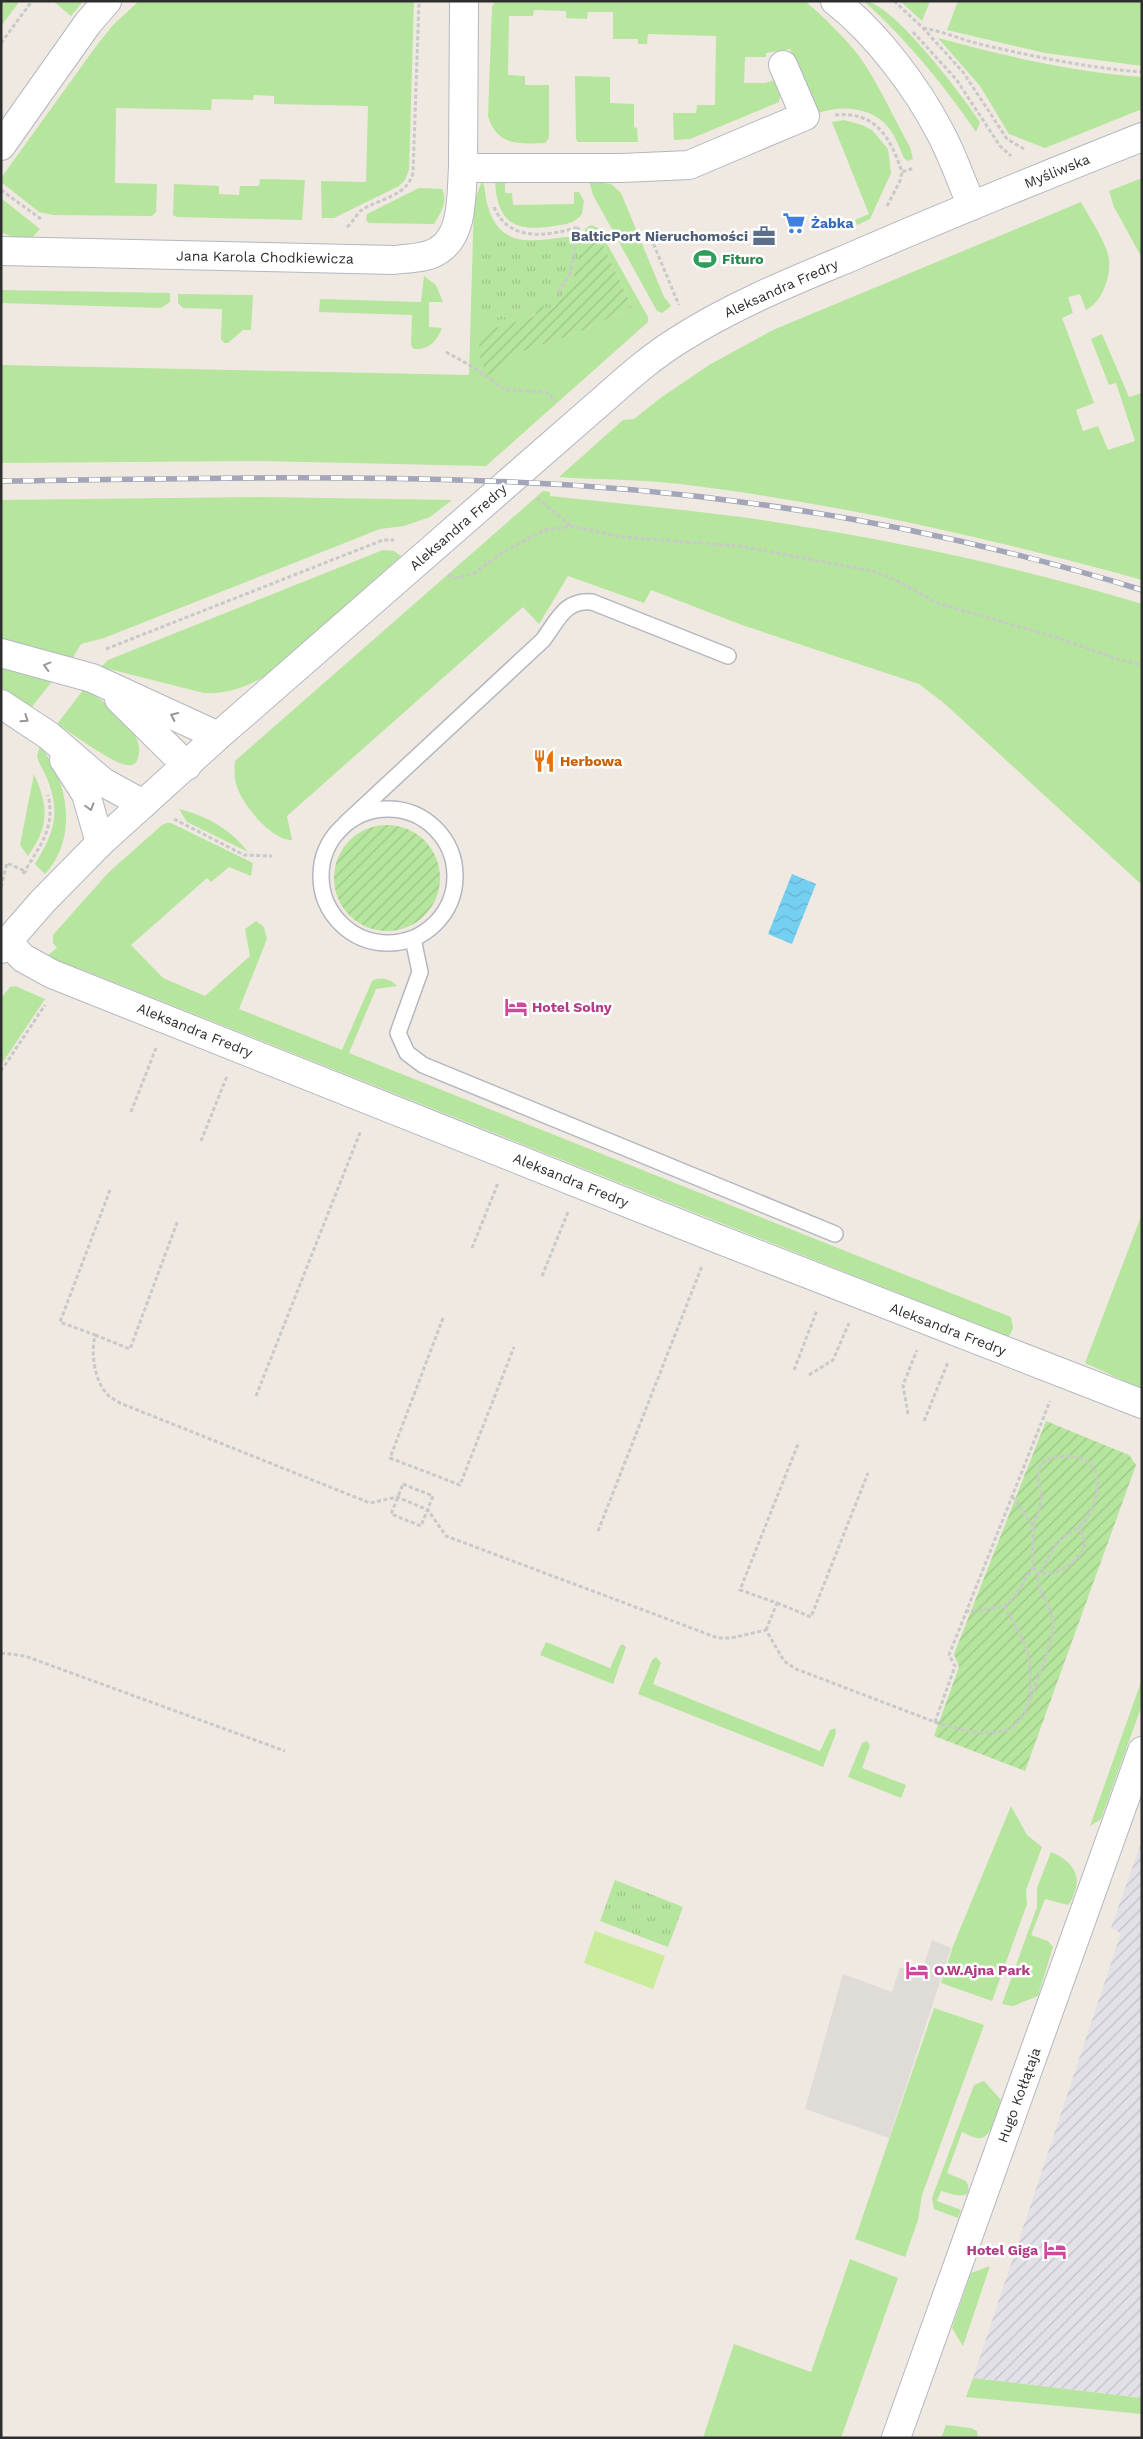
<svg xmlns="http://www.w3.org/2000/svg" width="1143" height="2439" viewBox="0 0 1143 2439" font-family="'Work Sans',sans-serif">
	<style>
		.industrial { fill: url(#industrial-furrows) }
		.grass { fill: #b6e59e }
		.park { fill: url(#park-tufts) }
		.garden { fill: url(#garden-furrows) }
		.pitch { fill: #c9ec9a }
		.plaza { fill: #dfdcd8 }
		.water { fill: url(#water-waves) }
		.lines { fill: none; stroke-linecap: round; stroke-linejoin: round }
		.service-casing { stroke: #b4b7c1; stroke-width: 18 }
		.minor-casing { stroke: #b4b7c1; stroke-width: 30 }
		.tertiary-casing { stroke: #b4b7c1; stroke-width: 30 }
		.path { stroke: #c9c9c9; stroke-width: 3; stroke-dasharray: 4 2.5; stroke-linecap: butt }
		.service { stroke: #fff; stroke-width: 15 }
		.minor { stroke: #fff; stroke-width: 28 }
		.tertiary { stroke: #fff; stroke-width: 28 }
		.rail-casing { stroke: #a3a6b8; stroke-width: 5.5 }
		.rail { stroke: #fff; stroke-width: 4; stroke-dasharray: 11; stroke-linecap: butt }
		.oneway { stroke: #969696 }
		.labels { text-anchor: middle; stroke-width: 5; stroke-linejoin: round; paint-order: stroke }
		.street-label { font-size: 14px; fill: #2e2e2e; stroke: #fff }
		.shop-label { font-size: 14px; font-weight: bold; fill: #366cbe; stroke: #fff; text-anchor: start }
		.service-label { font-size: 14px; font-weight: bold; fill: #4e5e75; stroke: #fff; text-anchor: end }
		.leisure-label { font-size: 14px; font-weight: bold; fill: #27864d; stroke: #fff; text-anchor: start }
		.food-label { font-size: 14px; font-weight: bold; fill: #c56008; stroke: #fff; text-anchor: start }
		.hotel-label { font-size: 14px; font-weight: bold; fill: #b23c85; stroke: #fff; text-anchor: start }
	</style>
	<defs>
		<pattern id="industrial-furrows" width="10" height="10" patternUnits="userSpaceOnUse" patternTransform="scale(1.25)"><rect width="10" height="10" fill="#e3e1e8"/><path d="M-1 1l2-2M0 10L10 0M9 11l2-2" fill="none" stroke="#c3c1c7"/></pattern>
		<pattern id="park-tufts" width="24" height="20" patternUnits="userSpaceOnUse" patternTransform="scale(1.25)"><rect width="24" height="20" fill="#b6e59e"/><path d="M3 7l-1-3M5 7V3M7 7l1-3M15 17l-1-3M17 17v-4M19 17l1-3" fill="none" stroke="#9dc588"/></pattern>
		<pattern id="garden-furrows" width="10" height="10" patternUnits="userSpaceOnUse" patternTransform="scale(1.25)"><rect width="10" height="10" fill="#b6e59e"/><path d="M-1 1l2-2M0 10L10 0M9 11l2-2" fill="none" stroke="#9dc588"/></pattern>
		<pattern id="water-waves" width="16" height="10" patternUnits="userSpaceOnUse" patternTransform="scale(1.25)"><rect width="16" height="10" fill="#75cff0"/><path d="M0 5q4-4 8 0t8 0" fill="none" stroke="#66b2ce"/></pattern>
	</defs>
	<rect width="100%" height="100%" fill="#efe9e1"/>
	<!-- industrial -->
	<path class="industrial" d="M1142,1840v558l-169,-20 148,-445 -10,-5z"/>
	<!-- grass -->
	<g class="grass">
		<path d="M1,1h19l-19,25z"/>
		<path d="M53,1h30l-12,15z"/>
		<path d="M139,1h275l-5,169 -4,10 -6,6 -65,32h-12l-1,-37 45,1 2,-76 -94,-2v-8l-20,-1 -1,5 -41,-1 -1,11 -95,-2 -1,75 42,1 -1,28 -4,4 -99,-1 -14,-3 -38,-30v-4l96,-133 16,-20z"/>
		<path d="M495,1h310c20,17 38,35 54,55 20,28 34,61 51,91l3,12 -6,2 -3,-3c-5,-10 -8,-22 -16,-31 -17,-20 -47,-22 -69,-14l-29,-64 -24,4v4h-21l-1,26h21l13,-4 3,10 -2,13 -89,37 -16,1 -1,-27h23l1,-8h18l1,-69 -68,-2 -1,10h-9v-5h-25v-27h-25l-1,7 -21,-1v-7l-32,-1 -1,6h-24l-1,59 17,1v9h24v53l-4,5c-27,1 -48,3 -57,-27l4,-109z"/>
		<path d="M864,1c28,0 100,97 116,121l-4,10c-32,-47 -69,-92 -112,-131z"/>
		<path d="M900,1h30l-8,20z"/>
		<path d="M958,1h184v65l-97,-13 -98,-23z"/>
		<path d="M938,38c67,18 135,34 204,39v32l-97,39 -36,-14 -29,-48z"/>
		<path d="M575,76l35,1v26l24,1v23l3,1 1,14h-60l-2,-3z"/>
		<path d="M844,120l18,5 10,5 16,19 3,24 -21,46 -13,6 -2,-5 14,-6 -37,-92z"/>
		<path d="M1142,178v80l-28,-51 -5,-16z"/>
		<path d="M260,179l45,1 -3,40 -125,-3 -4,-2 1,-31 45,2v8l20,1 1,-9h19z"/>
		<path d="M482,181c4,6 3,18 6,26 13,42 44,34 79,30l4,1c6,26 -24,38 -32,58 -2,6 -3,13 -4,20l-54,17 27,23 71,-24 53,-25 -29,-62 -7,-9 -13,7 2,-14 6,-4 7,3 50,89v5l-162,144 -226,-5 -259,2v-98l468,10 5,-173z"/>
		<path d="M495,181h10v12h7l1,12 61,-1v-12h5l5,9 -2,13c-8,10 -16,10 -28,12 -38,6 -57,-2 -59,-45z"/>
		<path d="M589,181l22,3 10,9 43,104 7,9 -9,7 -5,-2 -64,-116z"/>
		<path d="M419,188l23,1c7,12 -2,25 -8,35l-65,-1 -3,-3 1,-6z"/>
		<path d="M1,198l39,31 -9,10 -17,-1 -13,-6z"/>
		<path d="M1081,202c8,15 20,32 26,49 7,18 -3,50 -21,59l-6,-16 -12,3 5,16 -11,5 32,85 -18,7 7,21 15,-5 10,24 27,-9 -19,-58 -7,2 -18,-46 11,-5 27,63 13,-4v187c-152,-42 -305,-77 -462,-96 -40,-5 -81,-4 -121,-7l64,-57 11,-1 25,-20 50,-34 64,-35z"/>
		<path d="M424,276l12,9 7,17h-14v25l13,1c-5,13 -13,22 -28,21l-3,-4 1,-30 -93,-3 1,-13 101,3z"/>
		<path d="M1,290l169,3v9l-9,6 -160,-5z"/>
		<path d="M178,294l75,1 -2,35h-8l-15,13h-4l-3,-4 1,-30 -39,-1 -5,-5z"/>
		<path d="M543,491l7,1v4c79,9 159,15 237,28 120,19 239,45 355,80v281l-197,-181 -26,-20 -177,-59 -91,-35 -7,13 -76,-27 -29,48 -16,-17 -236,209 5,24c-20,0 -45,-31 -53,-48 -5,-10 -5,-21 -4,-31z"/>
		<path d="M263,497l189,3 -22,17 -26,9 -24,3 -276,109 -23,6 -9,15 -71,-19v-140z"/>
		<path d="M383,550l11,1 7,5 -134,119c-21,12 -39,19 -63,18l-103,-26 7,-7z"/>
		<path d="M1,666l52,14 -22,28 -30,-19z"/>
		<path d="M84,689c20,11 63,42 54,69 -2,6 -5,8 -11,7 -16,-2 -55,-32 -70,-41z"/>
		<path d="M40,746c29,36 38,92 5,128l-10,-10c18,-30 26,-48 13,-83 -3,-9 -9,-16 -11,-25z"/>
		<path d="M34,774c15,34 15,52 -6,82l-8,-11z"/>
		<path d="M179,809c28,7 51,20 69,43l-61,-30z"/>
		<path d="M167,823h4l82,40 -2,13 -22,-9 -18,15 -4,-4 -76,67 32,33 42,18 45,-40 -5,-27 11,-8 8,6 3,12 -28,70 103,41 30,-69c10,-5 18,-2 25,5l-21,3 -27,64 662,264 2,11 -4,9 -926,-367 -27,-8 -8,-7 9,-7 -4,-5v-8l56,-63 53,-47z"/>
		<path d="M15,986l30,13 -44,66v-67l9,-11z"/>
		<path d="M1142,1214v175l-57,-26z"/>
		<path d="M546,1642l64,26 10,-22 2,-2 4,3 -13,37 -73,-29z"/>
		<path d="M656,1657l5,6 -8,21 167,67 10,-21 5,-2 1,5 -13,34 -185,-73 14,-34z"/>
		<path d="M1142,1679v26l-41,114 -11,7z"/>
		<path d="M867,1741l3,5 -8,22 44,17 -5,13 -53,-21 14,-34z"/>
		<path d="M1011,1806l16,29 15,12 -16,43 1,14 -35,97 -51,-18 12,-37z"/>
		<path d="M1051,1852c17,7 31,20 24,39 -2,5 -3,10 -7,14l-23,-6 -14,36 17,6 5,6 -15,49 -25,10 -11,-2 35,-97v-19z"/>
		<path d="M934,2008l50,17 -62,170 -4,25 -13,37 -50,-18z"/>
		<path d="M984,2081l17,19c-4,10 -8,36 -20,38 -6,1 -14,-4 -19,-6l-15,41 19,8c11,22 -15,13 -25,10l-4,10 24,9 -3,8 -24,-9 -2,-11 42,-113z"/>
		<path d="M850,2259l48,19 -57,160h-138l31,-94 77,28z"/>
		<path d="M990,2266l-27,80 -11,-18 19,-55z"/>
		<path d="M973,2378l169,20v16l-176,-17z"/>
		<path d="M946,2425l25,3 6,3 1,7h-37z"/>
	</g>
	<!-- park -->
	<g class="park">
		<path d="M481,241l106,1c-3,12 -4,28 -10,38 -22,41 -58,38 -99,41z"/>
		<path d="M615,1880l68,27 -15,40 -68,-26z"/>
	</g>
	<!-- garden -->
	<g class="garden">
		<path d="M595,236l8,9 29,62 -53,25 -70,24 -5,12 -17,7 -9,-23 3,-20 54,-16 4,-15 6,7 9,-1 20,-30 9,-34z"/>
		<circle cx="387" cy="878" r="53"/>
		<path d="M1046,1421l83,34 7,10 -111,306 -91,-35 25,-69 -5,-13z"/>
	</g>
	<!-- pitch -->
	<path class="pitch" d="M595,1931l70,25 -12,33 -69,-26z"/>
	<!-- plaza -->
	<path class="plaza" d="M932,1940l19,8 -62,190 -84,-29 38,-135 49,18 8,-25 21,6z"/>
	<!-- water -->
	<path class="water" d="M792,874l24,10 -24,60 -24,-10z"/>
	<g class="lines">
		<defs>
			<g id="service">
				<circle cx="388" cy="876" r="67"/>
				<path d="M346,823l197,-183c15,-20 21,-40 49,-38l136,54"/>
				<path d="M413,939l7,33 -22,61 9,20 16,12 412,169"/>
			</g>
			<g id="minor">
				<path d="M835,1c41,32 81,85 105,131 13,24 21,49 32,74"/>
				<path d="M1,146l87,-123 19,-22"/>
				<path d="M463,168l1,-167"/>
				<path d="M1,251l393,9c14,-2 33,-1 45,-10 25,-16 22,-56 24,-82h159l67,-3 116,-49 -22,-51"/>
				<path d="M8,942l15,16 29,16 661,263 429,167"/>
				<path d="M896,2438l246,-687"/>
			</g>
			<g id="tertiary">
				<path d="M1,653l91,25 126,58"/>
				<path d="M119,699l68,67"/>
				<path d="M1,704l47,31 55,47 40,22"/>
				<path d="M64,760l22,34 14,49"/>
				<path d="M1,949l42,-48 57,-58 118,-107 371,-324c28,-24 56,-51 88,-71 54,-35 114,-59 174,-84 96,-42 193,-81 291,-120"/>
			</g>
		</defs>
		<!-- service casing -->
		<use href="#service" class="service-casing"/>
		<!-- minor casing -->
		<use href="#minor" class="minor-casing"/>
		<!-- tertiary casing -->
		<use href="#tertiary" class="tertiary-casing"/>
		<!-- path -->
		<g class="path">
			<path d="M894,1l29,27 40,44 44,67 17,10"/>
			<path d="M923,28c19,3 37,11 56,16 53,12 108,24 163,28"/>
			<path d="M913,32l43,47 44,67 11,10"/>
			<path d="M1,43l31,-42"/>
			<path d="M835,115c41,-4 55,22 67,57l12,-4"/>
			<path d="M1,190l40,29"/>
			<path d="M887,206l13,-25 2,-9"/>
			<path d="M494,207c15,36 54,29 85,20l-9,47 -12,18"/>
			<path d="M347,227c6,-5 10,-14 16,-18 19,-11 44,-13 50,-36l6,-172"/>
			<path d="M651,238l28,67"/>
			<path d="M446,352l27,15 32,23 41,2 10,9"/>
			<path d="M537,498l34,28"/>
			<path d="M448,575l7,3 18,-4 32,-23 39,-21 27,-4 51,11 117,9 133,25 26,10 39,22 118,34 65,23 22,5"/>
			<path d="M106,649l277,-109h11"/>
			<path d="M174,819l70,36 28,1"/>
			<path d="M23,874c16,-27 33,-46 25,-79"/>
			<path d="M1,887l6,-24 20,9"/>
			<path d="M1,1071l44,-66"/>
			<path d="M131,1112l25,-64"/>
			<path d="M201,1141l26,-65"/>
			<path d="M110,1190l-50,132 35,13c-4,18 -1,45 12,59 3,4 9,6 13,9l250,100 27,-6 31,13 18,26 272,102h13l35,-8 18,31 12,8 139,53 20,-56 -6,-11 101,-254"/>
			<path d="M472,1248l26,-65"/>
			<path d="M542,1276l26,-64"/>
			<path d="M443,1318l-53,140 70,27 54,-138"/>
			<path d="M95,1335l35,14 48,-129"/>
			<path d="M794,1370l23,-60"/>
			<path d="M809,1375l24,-15 16,-37"/>
			<path d="M256,1396l105,-266"/>
			<path d="M908,1414l-5,-29 14,-35"/>
			<path d="M924,1421l24,-59"/>
			<path d="M403,1484l30,12 -12,30 -30,-12z"/>
			<path d="M1012,1496l21,30"/>
			<path d="M598,1531l104,-265"/>
			<path d="M1033,1567l5,7c21,0 37,-8 47,-28l-5,-20"/>
			<path d="M777,1603l34,14 57,-144"/>
			<path d="M1004,1606l10,-9 19,-30v-41l6,-15 3,-15 -4,-15 2,-17c12,-8 26,-10 40,-6 29,9 17,53 0,68 -8,7 -18,10 -24,18 -7,10 -10,21 -18,30 0,23 13,29 15,48 2,17 -17,60 -23,78"/>
			<path d="M766,1630l11,-27 -37,-13 58,-146"/>
			<path d="M1,1653l24,3 260,95"/>
			<path d="M935,1722c41,14 94,25 95,-37 0,-12 1,-23 -3,-34 -5,-16 -15,-31 -23,-45l-26,5h-11"/>
		</g>
		<!-- service -->
		<use href="#service" class="service"/>
		<!-- minor -->
		<use href="#minor" class="minor"/>
		<!-- tertiary -->
		<use href="#tertiary" class="tertiary"/>
		<defs>
			<path id="rail" d="M1,481c162,-2 324,-6 486,0 221,7 443,43 655,109"/>
		</defs>
		<!-- rail casing -->
		<use href="#rail" class="rail-casing"/>
		<!-- rail -->
		<use href="#rail" class="rail"/>
	</g>
	<!-- one-way arrows -->
	<defs><path id="oneway-chevron" d="M-2-3.5L2.5 0L-2 3.5" fill="none" stroke-width="1.6" stroke-linecap="round" stroke-linejoin="round" transform="scale(1.25)"/></defs>
	<g class="oneway">
		<use href="#oneway-chevron" transform="translate(47 666) rotate(-165)"/>
		<use href="#oneway-chevron" transform="translate(174 716) rotate(-155)"/>
		<use href="#oneway-chevron" transform="translate(25 719) rotate(34)"/>
		<use href="#oneway-chevron" transform="translate(90 807) rotate(74)"/>
	</g>
	<!-- icons -->
	<defs>
		<symbol id="supermarket-bare" viewBox="-9 -9 18 18"><path d="M-6-5.5h2.5l.6 2H6L4.5 2H-2.5L-4.4-4H-6ZM-1.5 3.2a1.3 1.3 0 1 0 .1 0ZM3 3.2a1.3 1.3 0 1 0 .1 0Z" fill="#3f7fe0" stroke="#fff" stroke-width="2.5" paint-order="stroke"/></symbol>
		<symbol id="office-bare" viewBox="-9 -9 18 18"><path d="M-6-3h4V-5.5h4V-3h4V5H-6ZM-1-4.5V-3h2v-1.5ZM-6 0V1H6V0Z" fill="#5c6f8a" stroke="#fff" stroke-width="2.5" paint-order="stroke"/></symbol>
		<symbol id="stadium-bare" viewBox="-9 -9 18 18"><path d="M0-5a6.5 5 0 1 0 0 10a6.5 5 0 1 0 0-10ZM-3.5-1.8h7v3.6h-7Z" fill="#2e9e5b" stroke="#fff" stroke-width="2.5" paint-order="stroke"/></symbol>
		<symbol id="restaurant-bare" viewBox="-9 -9 18 18"><path d="M-5-6h1v4h1v-4h1v4h1v-4h1v5L-1.5 .5V6h-2V.5L-5-1ZM5-6V6H3V1.5H1.5Q1.5-4 5-6Z" fill="#e8710a" stroke="#fff" stroke-width="2.5" paint-order="stroke"/></symbol>
		<symbol id="hotel-bare" viewBox="-9 -9 18 18"><path d="M-6-4.5h1.5V1H6V5H4.5V3h-9V5H-6ZM-4 0a1.8 1.8 0 1 1 3.6 0ZM.5 0V-2.5h3Q6-2.5 6 0Z" fill="#d1479c" stroke="#fff" stroke-width="2.5" paint-order="stroke"/></symbol>
	</defs>
	<g fill-rule="evenodd">
		<use href="#supermarket-bare" x="778" y="207" width="32" height="32"/>
		<use href="#office-bare" x="748" y="220" width="32" height="32"/>
		<use href="#stadium-bare" x="689" y="243" width="32" height="32"/>
		<use href="#restaurant-bare" x="528" y="745" width="32" height="32"/>
		<use href="#hotel-bare" x="500" y="991" width="32" height="32"/>
		<use href="#hotel-bare" x="901" y="1954" width="32" height="32"/>
		<use href="#hotel-bare" x="1039" y="2234" width="32" height="32"/>
	</g>
	<g class="labels">
		<!-- street labels -->
		<g class="street-label">
			<text transform="translate(1057 171) rotate(-22)" y="5">Myśliwska</text>
			<text transform="translate(265 257) rotate(1)" y="5">Jana Karola Chodkiewicza</text>
			<text transform="translate(781 288) rotate(-24)" y="5">Aleksandra Fredry</text>
			<text transform="translate(458 527) rotate(-41)" y="5">Aleksandra Fredry</text>
			<text transform="translate(195 1030) rotate(22)" y="5">Aleksandra Fredry</text>
			<text transform="translate(571 1180) rotate(22)" y="5">Aleksandra Fredry</text>
			<text transform="translate(948 1329) rotate(21)" y="5">Aleksandra Fredry</text>
			<text transform="translate(1019 2095) rotate(-70)" y="5">Hugo Kołłątaja</text>
		</g>
		<!-- shop labels -->
		<g class="shop-label">
			<text x="811" y="228">Żabka</text>
		</g>
		<!-- service labels -->
		<g class="service-label">
			<text x="748" y="241">BalticPort Nieruchomości</text>
		</g>
		<!-- leisure labels -->
		<g class="leisure-label">
			<text x="722" y="264">Fituro</text>
		</g>
		<!-- food labels -->
		<g class="food-label">
			<text x="560" y="766">Herbowa</text>
		</g>
		<!-- hotel labels -->
		<g class="hotel-label">
			<text x="532" y="1012">Hotel Solny</text>
			<text x="934" y="1975">O.W.Ajna Park</text>
			<text x="1038" y="2255" text-anchor="end">Hotel Giga</text>
		</g>
	</g>
	<!-- border -->
	<rect width="1143" height="2439" fill="none" stroke="#2e2e2e" stroke-width="5"/>
</svg>
